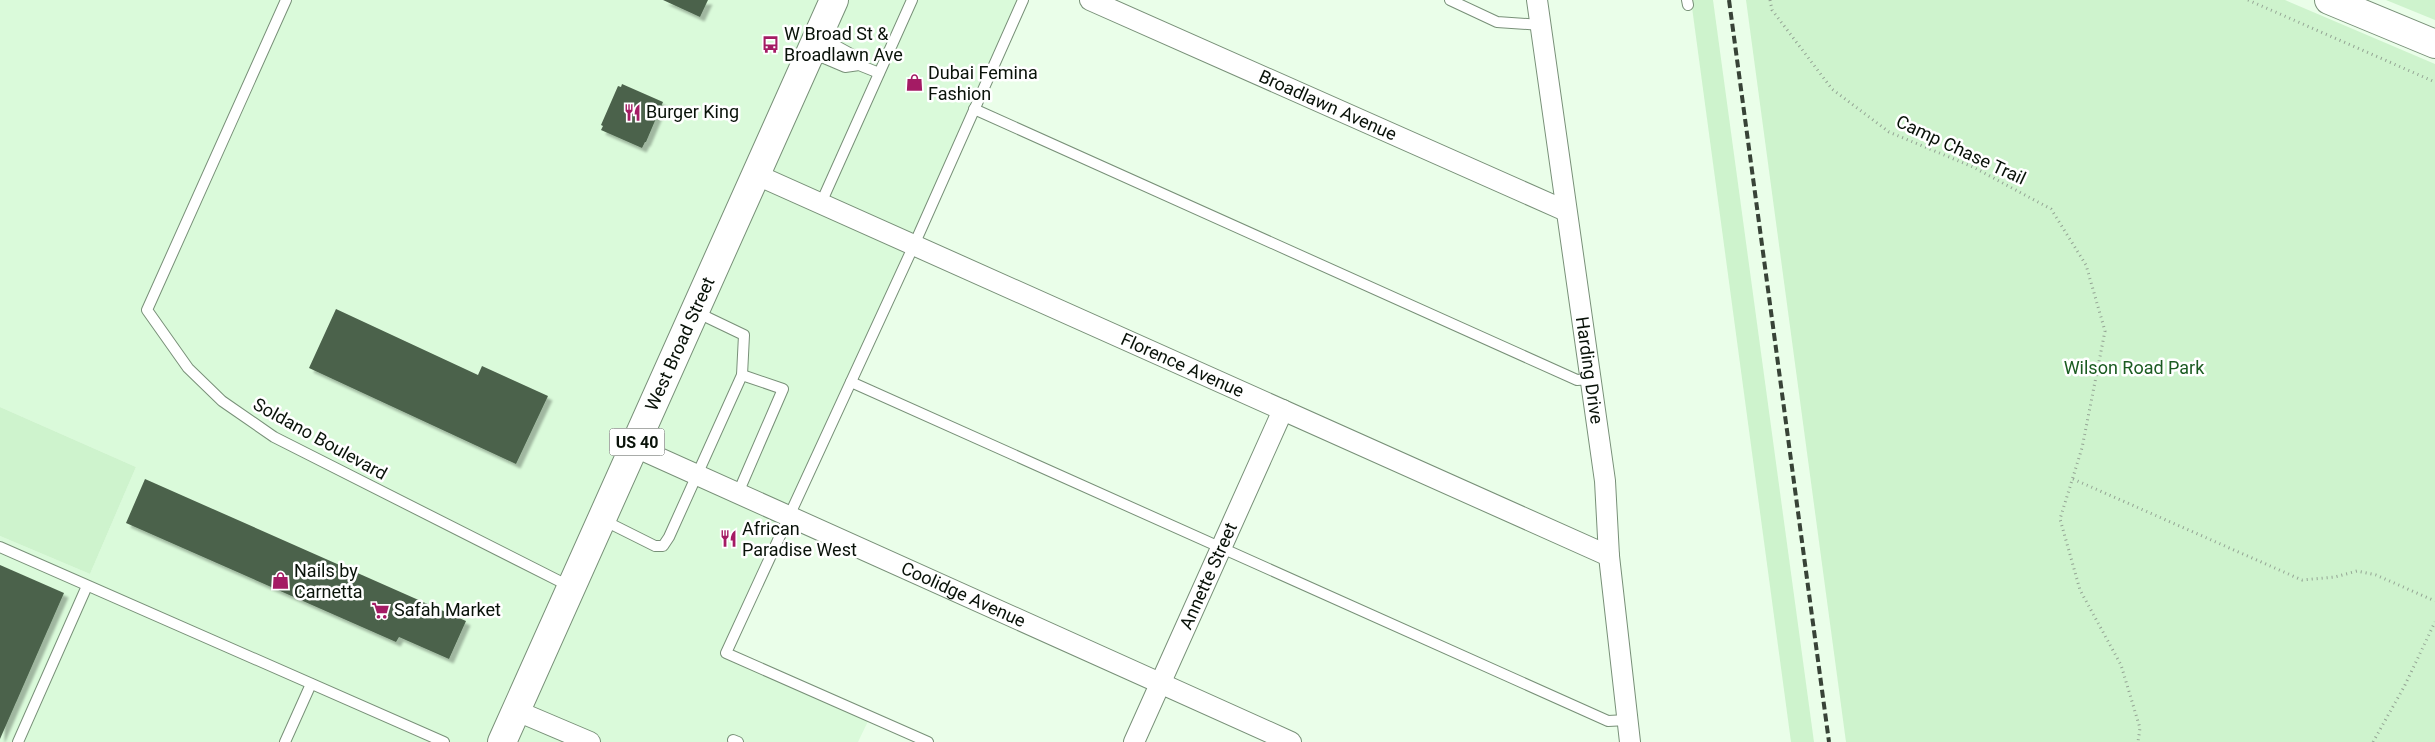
<svg xmlns="http://www.w3.org/2000/svg" width="2435" height="742" viewBox="0 0 2435 742" font-family="Roboto,sans-serif">
	<style>
		.built { fill: #dafada }
		.green { fill: #cef3cd }
		.building { fill: #4c624c; filter: url(#shadow) }
		.lines { fill: none; stroke-linecap: round; stroke-linejoin: round }
		.service-casing { stroke: #789078; stroke-width: 12 }
		.minor-casing { stroke: #789078; stroke-width: 22 }
		.secondary-casing { stroke: #789078; stroke-width: 30 }
		.primary-casing { stroke: #789078; stroke-width: 30 }
		.path { stroke: #94a494; stroke-width: 3; stroke-dasharray: 1 4; stroke-linecap: butt }
		.service { stroke: #fff; stroke-width: 10 }
		.minor { stroke: #fff; stroke-width: 20 }
		.secondary { stroke: #fff; stroke-width: 28 }
		.primary { stroke: #fff; stroke-width: 28 }
		.rail { stroke: #384337; stroke-width: 4; stroke-dasharray: 8 4; stroke-linecap: butt }
		.labels { text-anchor: middle; stroke-width: 5; stroke-linejoin: round; paint-order: stroke }
		.shield { fill: #fff; stroke: #535953; stroke-width: 1 }
		.shield-label { font-size: 16px; font-weight: bold; fill: #091209 }
		.poi-label { font-size: 18px; fill: #091209; stroke: #fff; text-anchor: start }
		.street-label { font-size: 18px; fill: #091209; stroke: #fff }
		.park-label { font-size: 18px; fill: #1b5b21; stroke: #fff }
	</style>
	<defs>
		<filter id="shadow"><feDropShadow dx="4.5" dy="4.5" stdDeviation="1" flood-color="#0004"/></filter>
	</defs>
	<rect width="100%" height="100%" fill="#eafee9"/>
	<!-- built -->
	<path class="built" d="M0,0h1022l-293,652 142,63 -13,27h-858v-206l90,38 46,-107 -136,-60z"/>
	<!-- green -->
	<g class="green">
		<path d="M1691,0h22l101,742h-23z"/>
		<path d="M1746,0h539l150,64v678h-589z"/>
		<path d="M2386,0h49v20z"/>
		<path d="M0,407l136,60 -46,107 -90,-38z"/>
	</g>
	<!-- building -->
	<g class="building">
		<path d="M663,0h45l-8,17z"/>
		<path d="M622,84l41,18 -17,40h-1l-3,6 -41,-18 2,-4 -2,-1 17,-39 3,1z"/>
		<path d="M336,309l142,66 4,-9 66,30 -32,68 -207,-96z"/>
		<path d="M145,479l321,142 -17,38 -50,-22 -3,5 -270,-119z"/>
		<path d="M0,565l64,28 -64,146z"/>
	</g>
	<g class="lines">
		<defs>
			<g id="service">
				<path d="M286,0l-139,310 41,58 34,33 52,36 297,150"/>
				<path d="M1450,0l47,22 44,3"/>
				<path d="M1687,0l1,5"/>
				<path d="M818,36l33,18 8,11"/>
				<path d="M812,53l33,14 14,-2 20,8"/>
				<path d="M974,109l603,271 14,-1"/>
				<path d="M821,203l91,-203"/>
				<path d="M696,312l48,23 -2,40"/>
				<path d="M851,382l757,339 19,-1"/>
				<path d="M603,520l52,26h8l6,-9 73,-162 41,14 -45,104"/>
				<path d="M0,547l444,195"/>
				<path d="M733,740l5,2"/>
				<path d="M18,742l69,-156"/>
				<path d="M285,742l26,-58"/>
				<path d="M928,742l-202,-89 188,-408 109,-245"/>
			</g>
			<g id="minor">
				<path id="s1" d="M1090,0l476,211"/>
				<path id="s2" d="M1537,0l68,481 4,75 21,186"/>
				<path id="s3" d="M757,175l852,381"/>
				<path id="s4" d="M635,447l656,295"/>
				<path d="M517,711l73,31"/>
				<path id="s5" d="M1134,742l149,-332"/>
			</g>
			<path id="secondary" d="M2329,0l106,44"/>
			<g id="primary">
				<path id="s6" d="M502,742l332,-742"/>
			</g>
		</defs>
		<!-- service casing -->
		<use href="#service" class="service-casing"/>
		<!-- minor casing -->
		<use href="#minor" class="minor-casing"/>
		<!-- secondary casing -->
		<use href="#secondary" class="secondary-casing"/>
		<!-- primary casing -->
		<use href="#primary" class="primary-casing"/>
		<!-- path -->
		<g class="path">
			<path d="M1770,0l2,10 60,79 57,43 84,35 78,42 35,56 19,66 -23,117 -22,71 20,71 41,75 19,63 -2,14"/>
			<path d="M2248,0l187,82"/>
			<path d="M2073,479l229,101 33,-3 22,-6 19,4 59,26"/>
			<path d="M2373,742l31,-55 31,-65"/>
		</g>
		<!-- service -->
		<use href="#service" class="service"/>
		<!-- minor -->
		<use href="#minor" class="minor"/>
		<!-- secondary -->
		<use href="#secondary" class="secondary"/>
		<!-- primary -->
		<use href="#primary" class="primary"/>
		<!-- rail -->
		<path class="rail" d="M1729,0l100,742"/>
	</g>
	<!-- icons -->
	<defs>
		<symbol id="bus-bare" viewBox="-9 -9 18 18"><path d="M-5-6H5V4H4V6H2V4H-2V6H-4V4H-5ZM-3.5-4V0h7V-4ZM-3.5 1.2v1.5H-2V1.2ZM2 1.2v1.5H3.5V1.2Z" fill="#a41b64" stroke="#fff" stroke-width="2.5" paint-order="stroke"/></symbol>
		<symbol id="shop-bare" viewBox="-9 -9 18 18"><path d="M-5-2.5h2.3a2.7 3.5 0 0 1 5.4 0H5L5.5 6h-11ZM-1.5-2.5h3a1.5 2.3 0 0 0-3 0Z" fill="#a41b64" stroke="#fff" stroke-width="2.5" paint-order="stroke"/></symbol>
		<symbol id="restaurant-bare" viewBox="-9 -9 18 18"><path d="M-5-6h1v4h1v-4h1v4h1v-4h1v5L-1.5 .5V6h-2V.5L-5-1ZM5-6V6H3V1.5H1.5Q1.5-4 5-6Z" fill="#a41b64" stroke="#fff" stroke-width="2.5" paint-order="stroke"/></symbol>
		<symbol id="supermarket-bare" viewBox="-9 -9 18 18"><path d="M-6-5.5h2.5l.6 2H6L4.5 2H-2.5L-4.4-4H-6ZM-1.5 3.2a1.3 1.3 0 1 0 .1 0ZM3 3.2a1.3 1.3 0 1 0 .1 0Z" fill="#a41b64" stroke="#fff" stroke-width="2.5" paint-order="stroke"/></symbol>
	</defs>
	<g fill-rule="evenodd">
		<use href="#bus-bare" x="758" y="32" width="25" height="25"/>
		<use href="#shop-bare" x="902" y="70" width="25" height="25"/>
		<use href="#restaurant-bare" x="620" y="100" width="25" height="25"/>
		<use href="#restaurant-bare" x="716" y="526" width="25" height="25"/>
		<use href="#shop-bare" x="268" y="568" width="25" height="25"/>
		<use href="#supermarket-bare" x="368" y="598" width="25" height="25"/>
	</g>
	<g class="labels">
		<!-- shield labels -->
		<rect class="shield" x="609.5" y="428.5" width="55" height="27" rx="4"/>
		<g class="shield-label">
			<text x="637" y="448">US 40</text>
		</g>
		<!-- poi labels -->
		<g class="poi-label">
			<text x="784" y="40">W Broad St &amp;<tspan x="784" dy="21">Broadlawn Ave</tspan></text>
			<text x="928" y="79">Dubai Femina<tspan x="928" dy="21">Fashion</tspan></text>
			<text x="646" y="118">Burger King</text>
			<text x="742" y="535">African<tspan x="742" dy="21">Paradise West</tspan></text>
			<text x="294" y="577">Nails by<tspan x="294" dy="21">Carnetta</tspan></text>
			<text x="394" y="616">Safah Market</text>
		</g>
		<!-- street labels -->
		<g class="street-label">
			<text dy="6" stroke="none"><textPath href="#s1" startOffset="260">Broadlawn Avenue</textPath></text>
			<text transform="translate(1961 150) rotate(25)" y="6">Camp Chase Trail</text>
			<text dy="6" stroke="none"><textPath href="#s6" startOffset="436">West Broad Street</textPath></text>
			<text dy="6" stroke="none"><textPath href="#s3" startOffset="466">Florence Avenue</textPath></text>
			<text dy="6" stroke="none"><textPath href="#s2" startOffset="374">Harding Drive</textPath></text>
			<text transform="translate(320 439) rotate(29)" y="6">Soldano Boulevard</text>
			<text dy="6" stroke="none"><textPath href="#s5" startOffset="182">Annette Street</textPath></text>
			<text dy="6" stroke="none"><textPath href="#s4" startOffset="360">Coolidge Avenue</textPath></text>
		</g>
		<!-- park labels -->
		<g class="park-label">
			<text x="2134" y="374">Wilson Road Park</text>
		</g>
	</g>
</svg>
